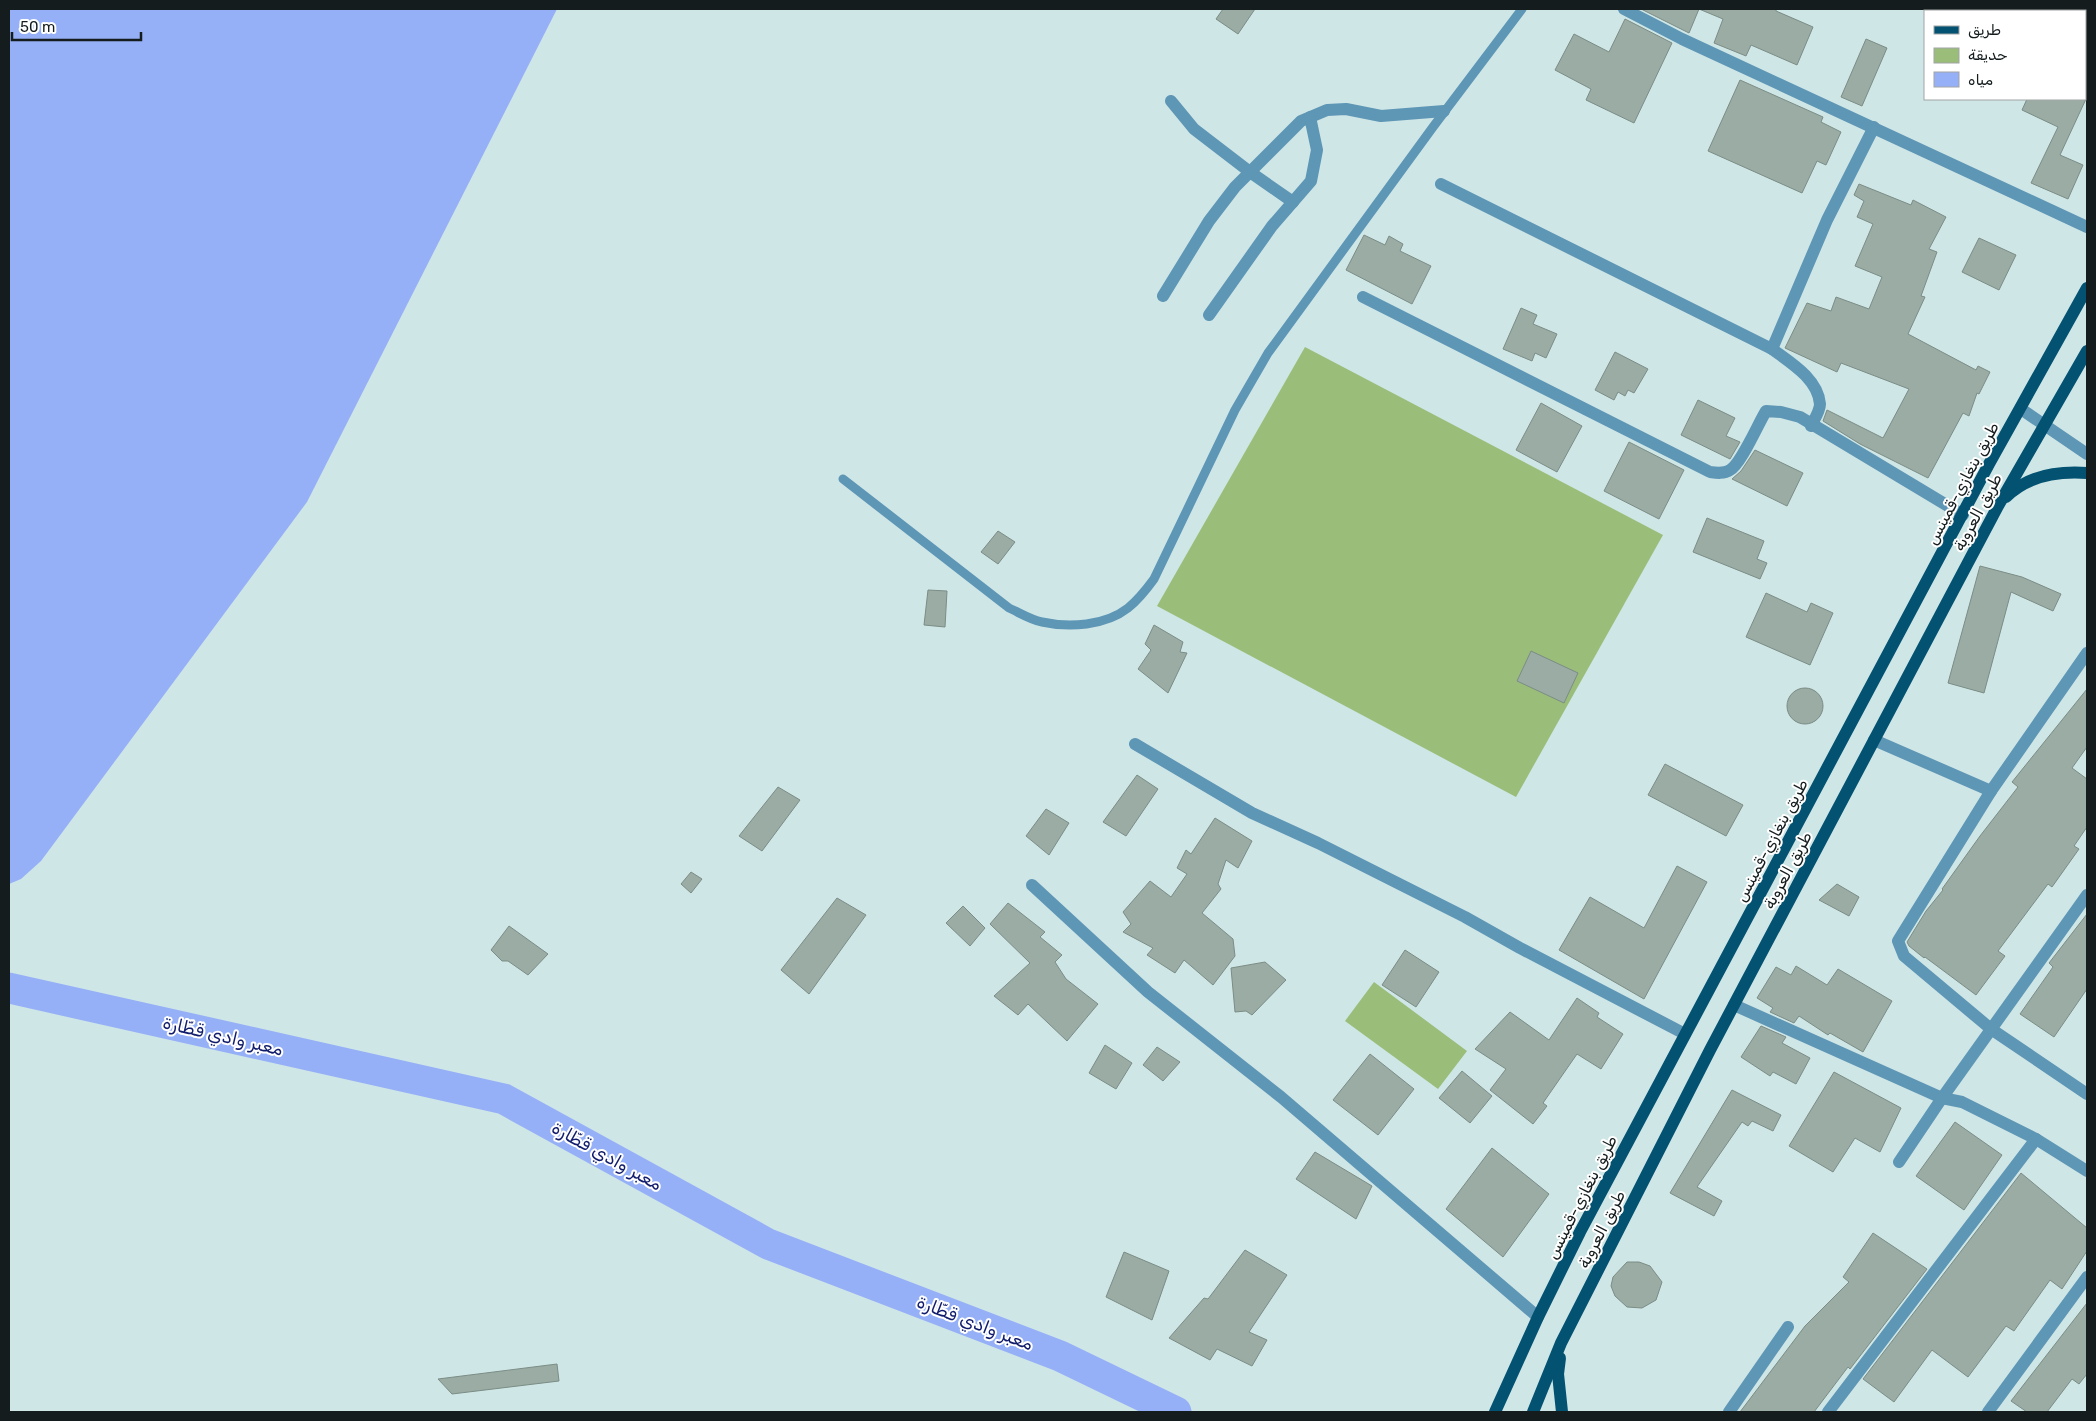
<svg xmlns="http://www.w3.org/2000/svg" width="2096" height="1421" viewBox="0 0 2096 1421" font-family="Rubik,Cairo,sans-serif">
	<style>
		.green { fill: #9abe7a }
		.water { fill: #96b0f7 }
		.lines { fill: none; stroke-linecap: round; stroke-linejoin: round }
		.river { stroke: #96b0f7; stroke-width: 31 }
		.building { fill: #9aaca3; stroke: #7b8d85 }
		.service { stroke: #5e96b5; stroke-width: 9 }
		.minor { stroke: #5e96b5; stroke-width: 12 }
		.tertiary { stroke: #5e96b5; stroke-width: 12 }
		.primary { stroke: #035272; stroke-width: 12 }
		.labels { text-anchor: middle; stroke-width: 4; stroke-linejoin: round; paint-order: stroke }
		.street-label { font-size: 16px; fill: #141c1d; stroke: #fff }
		.water-label { font-size: 18px; font-style: italic; fill: #111c6c; stroke: #fff }
	</style>
	<rect width="100%" height="100%" fill="#cfe6e7"/>
	<!-- green -->
	<g class="green">
		<path d="M1305,347l358,188 -147,262 -359,-191z"/>
		<path d="M1374,982l93,69 -29,38 -93,-68z"/>
	</g>
	<!-- water -->
	<path class="water" d="M9,9h548l-250,493 -266,359 -20,18 -12,5z"/>
	<g class="lines">
		<!-- river -->
		<path class="river" d="M9,988l495,111 264,145 292,112 116,56"/>
	</g>
	<!-- building -->
	<g class="building">
		<path d="M1223,9h32l-17,25 -22,-15z"/>
		<path d="M1641,9h58l-10,24z"/>
		<path d="M1699,9h77v2l37,16 -16,38 -46,-20 -5,11 -32,-13 9,-24z"/>
		<path d="M1625,19l47,24 -38,80 -48,-23 5,-11 -36,-19 19,-36 35,18z"/>
		<path d="M1866,39l21,9 -25,58 -21,-9z"/>
		<path d="M1740,80l83,37 -2,5 20,10 -15,33 -9,-4 -15,32 -94,-42z"/>
		<path d="M2027,99h59l-26,56 23,10 -15,34 -37,-16 27,-56 -36,-17z"/>
		<path d="M1859,184l52,21 2,-5 33,17 -17,32 8,3 -16,44 4,1 -17,37 68,36 2,-4 12,6 -11,22 -2,-1 -8,23 -6,-3 -35,65 -68,-34 -37,-23 4,-11 56,28 26,-49 -68,-26 -4,9 -52,-24 22,-45 24,8 5,-14 33,12 13,-32 -27,-11 18,-42 -16,-7 7,-16 -10,-6z"/>
		<path d="M1364,235l21,10 4,-9 14,8 -3,7 31,15 -19,38 -66,-34z"/>
		<path d="M1979,238l37,17 -17,35 -37,-18z"/>
		<path d="M1521,308l16,7 -4,9 24,10 -11,24 -11,-5 -3,8 -29,-12z"/>
		<path d="M1615,352l33,17 -14,24 -6,-3 -3,6 -7,-4 -4,8 -19,-10z"/>
		<path d="M1698,400l37,18 -9,18 14,6 -10,17 -49,-24z"/>
		<path d="M1541,403l41,23 -25,46 -41,-22z"/>
		<path d="M1629,442l55,28 -25,49 -55,-28z"/>
		<path d="M1755,450l48,23 -16,33 -55,-27 9,-8z"/>
		<path d="M1707,518l57,23 -7,18 10,4 -7,16 -67,-27z"/>
		<path d="M998,531l17,11 -17,22 -17,-12z"/>
		<path d="M1980,566l42,11 39,17 -8,17 -42,-19 -27,101 -36,-10z"/>
		<path d="M928,590l19,1 -2,36 -21,-2z"/>
		<path d="M1766,593l41,19 4,-9 22,10 -23,52 -64,-28z"/>
		<path d="M1154,625l29,17 -3,10 7,1 -19,40 -30,-24 13,-19 -6,-6z"/>
		<path d="M1531,651l47,22 -14,30 -47,-22z"/>
		<circle cx="1805" cy="706" r="18"/>
		<path d="M2087,689v58l-15,21 15,11v48l-13,19 5,3 -27,38 -4,-3 -50,67 7,5 -29,39 -51,-38 -1,1 -15,-12 -2,-4 19,-31 17,-21 -1,-1 38,-53 38,-49 -6,-5z"/>
		<path d="M1665,764l78,41 -17,31 -78,-41z"/>
		<path d="M1137,775l21,14 -32,47 -23,-14z"/>
		<path d="M778,787l22,13 -38,51 -23,-15z"/>
		<path d="M1046,809l23,14 -20,32 -23,-19z"/>
		<path d="M1215,818l37,23 -14,27 -12,-8 -8,24 3,5 -19,24 31,26 2,17 -22,29 -29,-25 -9,13 -28,-18 6,-7 -30,-16 8,-8 -8,-12 27,-31 21,16 16,-23 -10,-6 9,-18 5,4z"/>
		<path d="M1677,866l30,16 -63,117 -85,-49 31,-53 54,31z"/>
		<path d="M691,872l11,7 -11,14 -10,-9z"/>
		<path d="M1837,884l22,13 -10,19 -30,-16z"/>
		<path d="M837,898l29,17 -57,79 -28,-24z"/>
		<path d="M1008,903l37,29 -5,5 22,18 -7,7 11,17 32,25 -31,37 -39,-37 -10,11 -24,-19 36,-33 -40,-39z"/>
		<path d="M963,906l22,22 -15,18 -24,-23z"/>
		<path d="M2087,914v75l-33,48 -34,-23 33,-47 -4,-4z"/>
		<path d="M509,926l39,28 -20,21 -20,-14h-6l-11,-11z"/>
		<path d="M1405,950l34,22 -23,35 -34,-22z"/>
		<path d="M1265,962l21,18 -34,35 -6,-4 -11,1 -4,-44z"/>
		<path d="M1796,966l31,19 11,-16 54,32 -29,51 -33,-19 -2,2 -29,-19 -5,7 -24,-11 3,-4 -16,-10 19,-31 15,8z"/>
		<path d="M1577,998l22,15 -2,4 26,17 -22,35 -24,-15 -34,49 4,3 -14,18 -43,-34 16,-21 -31,-20 35,-37 39,28z"/>
		<path d="M1761,1026l25,11 -4,6 28,15 -14,26 -23,-12 -3,4 -29,-19z"/>
		<path d="M1105,1045l27,18 -16,26 -27,-16z"/>
		<path d="M1157,1047l23,15 -17,19 -20,-16z"/>
		<path d="M1370,1054l44,35 -36,46 -45,-35z"/>
		<path d="M1462,1071l30,25 -22,27 -31,-25z"/>
		<path d="M1834,1072l67,36 -21,44 -25,-14 -22,34 -44,-26z"/>
		<path d="M1732,1090l49,25 -8,16 -21,-10 -4,5 -6,-4 -45,65 25,14 -8,15 -44,-23z"/>
		<path d="M1955,1122l47,33 -38,55 -48,-34z"/>
		<path d="M1492,1148l57,46 -46,63 -57,-48z"/>
		<path d="M1315,1152l57,34 -16,33 -60,-40z"/>
		<path d="M2021,1173l66,55v23l-25,38 -12,-9 -36,51 -8,-5 -38,51 -36,-27 -38,52 -31,-23z"/>
		<path d="M1873,1233l54,36 -77,100 -2,-2 -34,45h-74l65,-86 44,-44 -6,-5z"/>
		<path d="M1245,1250l42,25 -38,57 18,8 -15,26 -35,-17 -7,11 -41,-22 35,-40 4,1z"/>
		<path d="M1124,1252l45,19 -17,49 -46,-23z"/>
		<path d="M1627,1262h12l11,4 12,16 -6,18 -14,8 -15,-1 -12,-11 -4,-10 2,-9z"/>
		<path d="M2087,1303v71l-8,10 -7,-5 -25,33h-20l-16,-11z"/>
		<path d="M557,1364l2,17 -107,13 -14,-15z"/>
	</g>
	<g class="lines">
		<!-- service -->
		<path class="service" d="M843,479l166,129c11,5 22,12 33,14 27,6 63,4 86,-14 10,-8 18,-18 26,-29l81,-169 33,-57 165,-226 89,-118"/>
		<!-- minor -->
		<g class="minor">
			<path d="M1624,9l58,30 405,188"/>
			<path d="M1171,101l23,28 56,43 43,30"/>
			<path d="M1441,184l331,165c19,14 46,30 48,55 0,7 -6,16 -9,22"/>
			<path d="M1163,296l46,-75 26,-34 66,-66 26,-11 19,-1 35,7 63,-5"/>
			<path d="M1363,297l347,175c7,1 14,2 20,-2 11,-6 28,-46 36,-59l15,1 19,5 163,98"/>
			<path d="M1209,315l63,-89 39,-45 6,-31 -7,-33"/>
			<path d="M1772,349l55,-129 47,-93"/>
			<path d="M2087,653l-96,138 -93,150 6,15 87,73 96,65"/>
			<path d="M1874,740l117,51"/>
			<path d="M1135,744l117,69 66,30 147,74 55,31 165,86"/>
			<path d="M1032,885l116,107 133,105 257,220"/>
			<path d="M1734,1005l208,93 20,4 74,37 51,32"/>
			<path d="M1899,1162l43,-64 145,-203"/>
			<path d="M1729,1412l59,-85"/>
			<path d="M1828,1412l208,-273"/>
			<path d="M1988,1412l99,-135"/>
		</g>
		<!-- tertiary -->
		<path class="tertiary" d="M2021,409l66,45"/>
		<!-- primary -->
		<g class="primary">
			<path d="M2006,497c22,-22 52,-26 81,-24"/>
			<path d="M1560,1358l-2,16 4,38"/>
			<path d="M1495,1412l43,-95 42,-85 409,-768 98,-176"/>
			<path d="M1533,1412l28,-69 149,-293 288,-544 89,-155"/>
		</g>
	</g>
	<g class="labels">
		<!-- street labels -->
		<g class="street-label">
			<text transform="translate(1962 483) rotate(-62)" y="6">طريق بنغازي-قمينس</text>
			<text transform="translate(1977 512) rotate(-62)" y="6">طريق العروبة</text>
			<text transform="translate(1771 840) rotate(-62)" y="6">طريق بنغازي-قمينس</text>
			<text transform="translate(1787 870) rotate(-62)" y="6">طريق العروبة</text>
			<text transform="translate(1581 1197) rotate(-63)" y="6">طريق بنغازي-قمينس</text>
			<text transform="translate(1601 1229) rotate(-63)" y="6">طريق العروبة</text>
		</g>
		<!-- water labels -->
		<g class="water-label">
			<text transform="translate(223 1036) rotate(13)" y="6">معبر وادي قطّارة</text>
			<text transform="translate(607 1156) rotate(29)" y="6">معبر وادي قطّارة</text>
			<text transform="translate(975 1323) rotate(21)" y="6">معبر وادي قطّارة</text>
		</g>
	</g>
	<!-- border -->
	<rect width="2096" height="1421" fill="none" stroke="#141c1d" stroke-width="20"/>
	<!-- legend -->
	<rect x="1924" y="10" width="162" height="90" fill="#ffffff" stroke="#a1a4a5"/>
	<rect x="1934" y="26" width="25" height="8" fill="#035272" stroke="#a1a4a5"/>
	<text x="1968" y="35" font-size="15" fill="#141c1d">طريق</text>
	<rect x="1934" y="48" width="25" height="15" fill="#9abe7a" stroke="#a1a4a5"/>
	<text x="1968" y="60" font-size="15" fill="#141c1d">حديقة</text>
	<rect x="1934" y="72" width="25" height="15" fill="#96b0f7" stroke="#a1a4a5"/>
	<text x="1968" y="85" font-size="15" fill="#141c1d">مياه</text>
	<!-- scale -->
	<path d="M12 32v8h129v-8" fill="none" stroke="#141c1d" stroke-width="2.5"/>
	<text x="20" y="32" font-size="15" fill="#141c1d" stroke="#ffffff" stroke-width="4" paint-order="stroke">50 m</text>
</svg>
